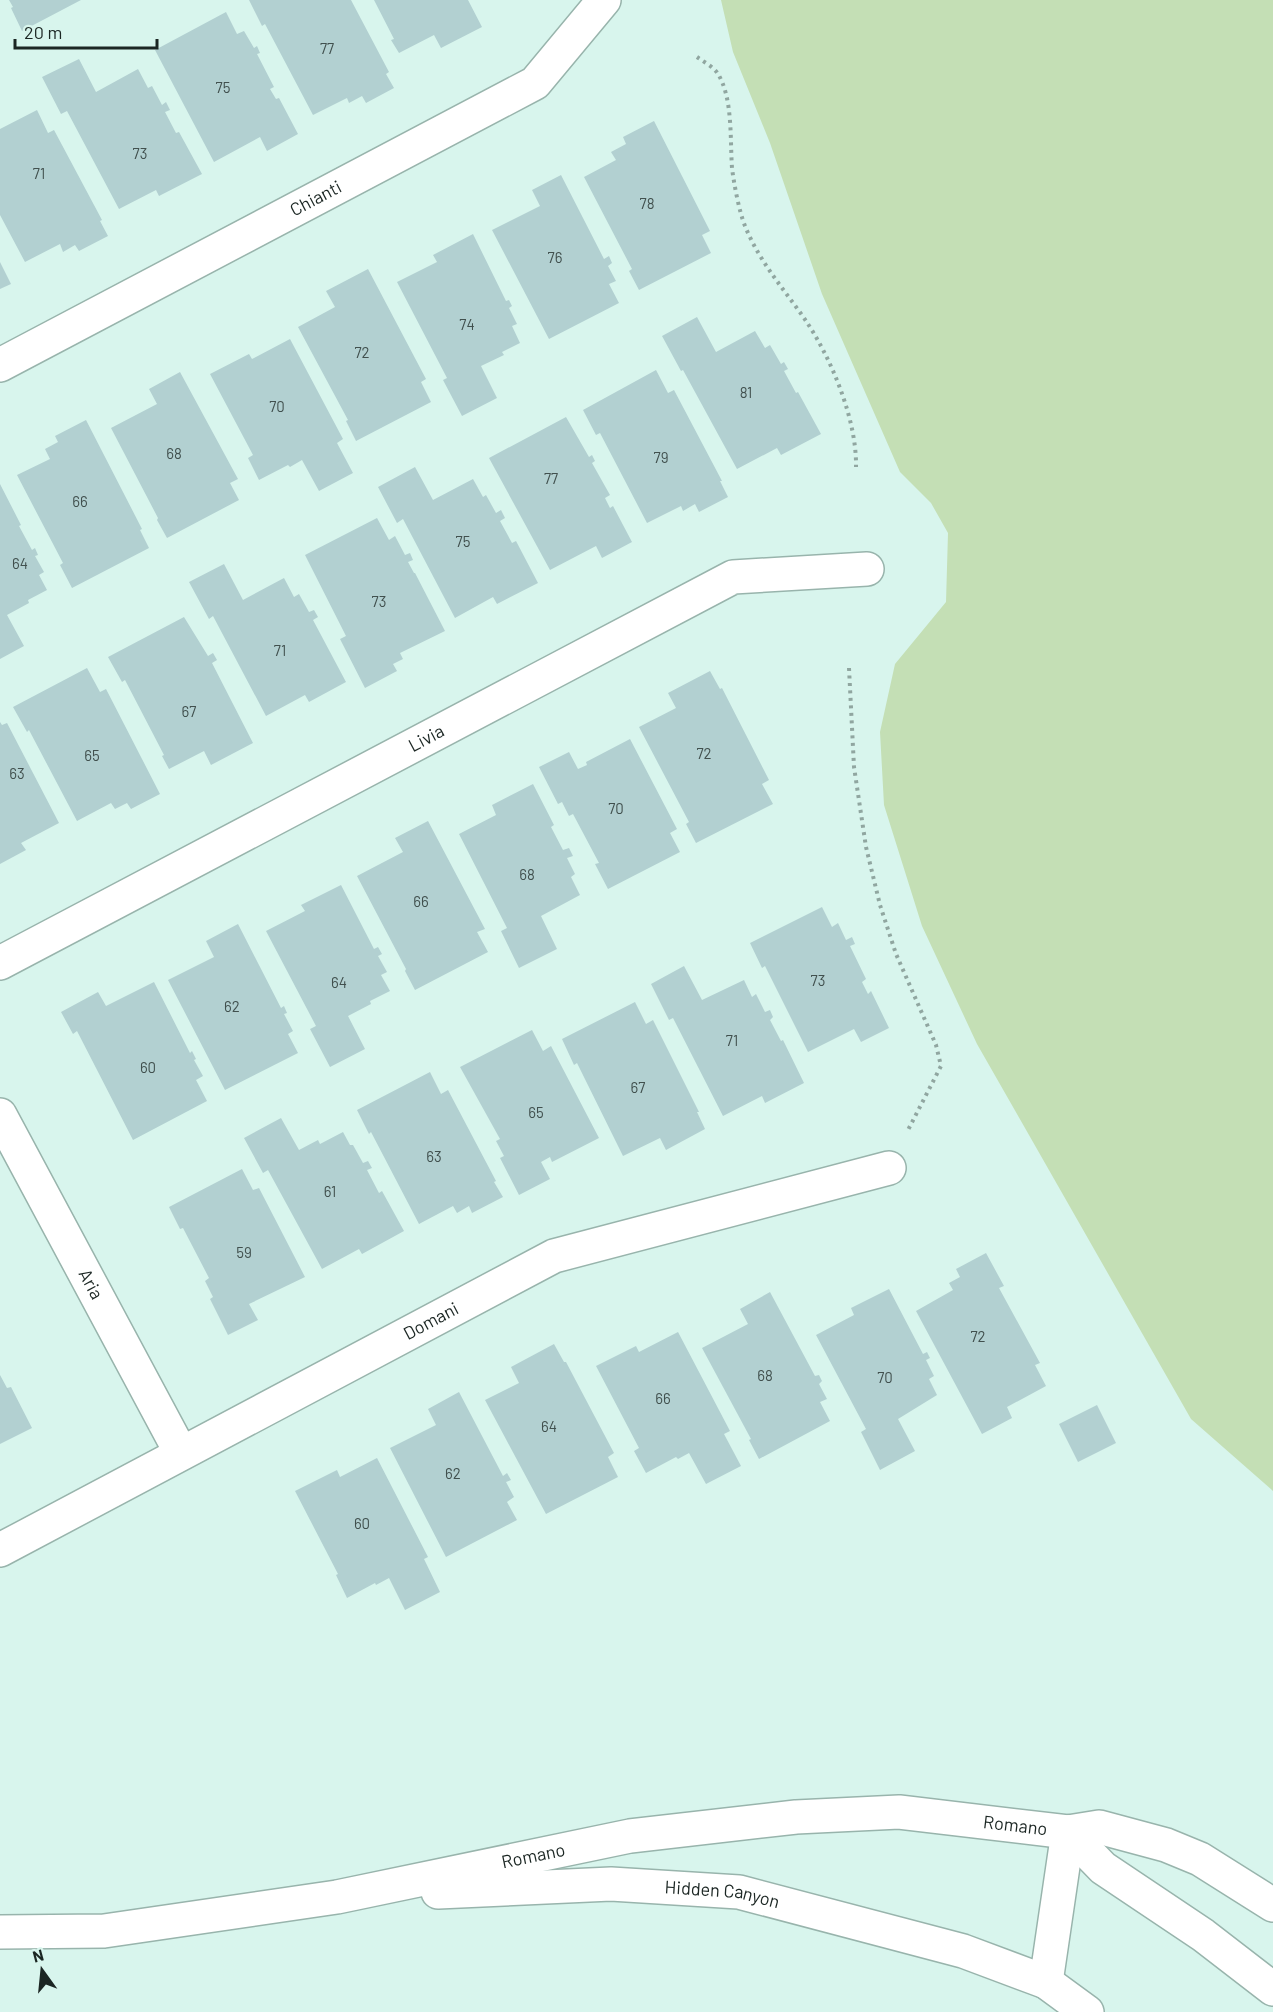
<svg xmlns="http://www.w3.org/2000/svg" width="1273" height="2012" viewBox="0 0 1273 2012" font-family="Barlow,sans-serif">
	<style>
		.green { fill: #c4dfb5 }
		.building { fill: #b2d0d1 }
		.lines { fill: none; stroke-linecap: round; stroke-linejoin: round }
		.minor-casing { stroke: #98b4ac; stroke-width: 36 }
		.path { stroke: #90a6a0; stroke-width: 4; stroke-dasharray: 3 4.5; stroke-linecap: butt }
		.minor { stroke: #fff; stroke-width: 33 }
		.labels { text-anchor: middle; stroke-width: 6; stroke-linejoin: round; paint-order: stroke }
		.number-label { font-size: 15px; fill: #41504e }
		.street-label { font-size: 18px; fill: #1b2623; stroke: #d8f5ed }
	</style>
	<rect width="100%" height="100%" fill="#d8f5ed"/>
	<!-- green -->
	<path class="green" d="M721,0h552v1491l-82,-72 -214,-375 -55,-118 -38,-121 -4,-73 15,-68 51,-62 2,-69 -17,-30 -31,-31 -78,-178 -52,-151 -37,-91z"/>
	<!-- building -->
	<g class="building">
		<path d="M9,0h72l-59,31 -11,-23 2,-1z"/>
		<path d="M249,0h102l38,72 -3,2 8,14 -28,15 -4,-7 -13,7 -2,-5 -34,17 -48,-91 -3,2z"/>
		<path d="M374,0h94l14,27 -41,21 -7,-13 -35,18 -8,-13 3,-1z"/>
		<path d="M226,12l11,22 7,-3 10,17 3,-2 3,7 -3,1 17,33 -4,2 6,10 3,-1 19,36 -31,17 -7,-14 -46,25 -59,-112z"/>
		<path d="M79,59l17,33 42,-23 10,19 4,-2 10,19 4,-3 4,8 -5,2 11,21 3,-1 23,42 -43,22 -3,-6 -37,19 -52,-98 -6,3 -19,-37z"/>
		<path d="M37,110l11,23 6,-3 48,90 -2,1 8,15 -29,15 -4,-6 -12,7 -3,-8 -35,18 -25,-47v-86z"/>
		<path d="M654,121l56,110 -8,4 9,18 -72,37 -10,-19 3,-2 -48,-92 32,-17 -5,-8 15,-8 -3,-7z"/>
		<path d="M561,175l43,84 5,-3 3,7 -4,3 8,15 -7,3 10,19 -70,36 -57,-109 48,-24 -8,-16z"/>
		<path d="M473,234l33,67 3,-1 3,6 -3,2 8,16 -5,2 8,17 -18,9 2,3 -23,11 16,32 -35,18 -19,-36 4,-2 -50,-96 40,-20 -4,-7z"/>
		<path d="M0,262l11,22 -11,5z"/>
		<path d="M368,269l58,110 -5,3 10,20 -75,39 -10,-20 2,-1 -50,-93 37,-20 -9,-16z"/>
		<path d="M697,317l19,35 39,-21 10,17 5,-3 11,19 3,-2 4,7 -4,2 12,22 2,-1 23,42 -40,21 -4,-7 -40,21 -54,-99 -2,1 -19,-35z"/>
		<path d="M290,339l53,100 -6,4 16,30 -34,18 -17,-31 -12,7 -2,-2 -29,15 -11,-22 5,-3 -43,-81 39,-20 3,5z"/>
		<path d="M656,370l12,23 6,-3 48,91h-2l8,16 -29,15 -4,-8 -12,7 -2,-5 -34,17 -47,-90 -4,2 -13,-25z"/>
		<path d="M180,372l58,107 -8,4 9,17 -72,38 -10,-18 1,-2 -47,-90 46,-24 -8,-15z"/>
		<path d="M566,417l23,40 3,-2 3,6 -3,2 18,32 -5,3 5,10 3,-2 19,36 -30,16 -6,-12 -46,24 -61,-112z"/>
		<path d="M86,420l56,109 -2,1 9,18 -77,40 -12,-23 3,-2 -46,-88 33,-16 -5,-10 13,-7 -3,-6z"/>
		<path d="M415,467l18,33 40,-21 10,18 3,-2 10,18 5,-3 4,8 -5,3 12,22 4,-2 22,42 -41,21 -4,-7 -38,21 -52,-99 -6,4 -19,-36z"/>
		<path d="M0,484l21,41 -2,1 13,24 3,-2 3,7 -3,1 9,16 -5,3 8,15 -19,10 1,3 -22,12 17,31 -24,13z"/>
		<path d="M377,518l12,22 6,-4 10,19 5,-2 3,7 -5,2 6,11h1l30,58 -45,22 3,6 -10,5 4,7 -32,17 -25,-49 6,-3 -41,-81z"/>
		<path d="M224,564l19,36 41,-22 10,19 5,-3 10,18 5,-2 4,7 -5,3 33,62 -37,20 -4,-7 -39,21 -53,-100 -4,3 -20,-37z"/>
		<path d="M184,617l24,39 5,-3 4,7 -5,3 41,80 -42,22 -7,-14 -35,18 -7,-13 2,-1 -39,-75 -3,2 -14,-25z"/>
		<path d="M87,668l13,24 6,-3 54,105 -29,15 -4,-6 -12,6 -4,-6 -34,18 -48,-91 -2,2 -14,-25z"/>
		<path d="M710,671l10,18 2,-1 47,92 -7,4 11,20 -77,39 -10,-19 3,-2 -50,-95 37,-19 -8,-15z"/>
		<path d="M0,722l2,3 5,-2 52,100 -38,20 5,7 -26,14z"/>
		<path d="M630,739l47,90 -7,4 10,19 -72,37 -13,-25 4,-1 -26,-49 -4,2 -7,-14 -4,2 -19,-37 30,-15 9,17 9,-4 -1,-3z"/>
		<path d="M533,784l21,41 -3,2 12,23 6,-2 4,8 -6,2 8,16 -4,3 9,18 -39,21 16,33 -38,19 -18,-37 6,-3 -48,-94 37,-19 -4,-10z"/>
		<path d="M428,821l57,108 -8,3 11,20 -73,38 -10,-19 1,-2 -49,-93 46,-24 -8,-14z"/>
		<path d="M341,885l33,64 4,-2 4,7 -4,2 9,16 -6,3 9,16 -20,10 1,3 -23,12 17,33 -35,18 -20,-38 6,-3 -50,-95 39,-20 -4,-6z"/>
		<path d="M822,907l10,20 6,-4 8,17 6,-3 3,7 -5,2 16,33 -4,3 6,12 3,-3 18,37 -28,14 -7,-13 -46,23 -43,-86 -3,2 -12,-25z"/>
		<path d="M238,924l43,84 3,-2 3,7 -3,1 9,17 -5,3 10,19 -73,37 -57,-110 46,-23 -8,-16z"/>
		<path d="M684,966l18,34 42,-20 8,17 4,-3 9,18 5,-2 3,7 -3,3 11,21 2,-1 21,43 -39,20 -3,-7 -39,20 -50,-98 -4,2 -18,-36z"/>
		<path d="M154,982l36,71 2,-2 4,8 -2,1 9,16 -7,4 11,21 -74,39 -56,-109 -4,3 -12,-22 37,-20 8,14z"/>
		<path d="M635,1002l11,22 7,-4 46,92h-2l8,17 -39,21 -6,-12 -37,18 -46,-93 -3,2 -12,-26z"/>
		<path d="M532,1030l11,21 8,-5 48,92 -47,24 -2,-5 -9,5 9,17 -31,16 -19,-37 4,-2 -8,-15 4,-2 -40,-72z"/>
		<path d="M430,1072l11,22 7,-4 48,91 -2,1 9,15 -31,16 -3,-7 -12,7 -4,-7 -34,18 -48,-92 -2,2 -12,-24z"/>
		<path d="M281,1118l18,32 19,-10 2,4 23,-12 7,13h3l10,18 5,-2 4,7 -5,2 12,23 3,-2 22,40 -42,23 -3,-5 -37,20 -54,-99 -5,3 -19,-35z"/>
		<path d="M242,1169l11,21 6,-2 46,89 -56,27 9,16 -30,15 -18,-36 3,-2 -8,-16 4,-3 -26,-50 -3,1 -11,-22z"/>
		<path d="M986,1253l18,33 -5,2 41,75 -5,2 11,21 -39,21 5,11 -30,16 -66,-123 37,-21 -4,-7 11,-6 -4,-8z"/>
		<path d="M889,1289l34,65 4,-2 3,6 -4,2 8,16 -5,3 8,16 -39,24 17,32 -35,19 -19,-38 5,-3 -50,-94 38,-20 -3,-7z"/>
		<path d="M770,1292l45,84 4,-1 3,6 -3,3 8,15 -7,3 10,19 -71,38 -10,-19 2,-1 -49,-91 46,-24 -8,-15z"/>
		<path d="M678,1332l52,99 -6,3 17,32 -35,18 -17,-31 -11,6 -2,-2 -30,16 -12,-22 5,-3 -43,-82 40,-20 3,6z"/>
		<path d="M554,1344l10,18h2l48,91 -6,4 10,20 -72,37 -61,-114 34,-17 -8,-16z"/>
		<path d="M0,1375l7,13 4,-1 21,41 -32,16z"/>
		<path d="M459,1392l44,84 4,-3 4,7 -5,2 8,15 -7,5 10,18 -71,37 -56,-109 46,-23 -8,-16z"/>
		<path d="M1097,1405l19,38 -38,19 -19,-38z"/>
		<path d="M377,1458l51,99 -4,2 16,33 -35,18 -16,-32 -13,7 -1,-2 -28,15 -11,-23 2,-1 -43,-83 42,-21 3,7z"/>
	</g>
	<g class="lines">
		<defs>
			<g id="minor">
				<path id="s1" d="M0,365l535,-282 69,-83"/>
				<path id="s2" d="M0,963l733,-386 134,-8"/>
				<path id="s3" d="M0,1115l181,338"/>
				<path id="s4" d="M0,1550l554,-294 335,-88"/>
				<path d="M1068,1832l35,36 100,67 70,54"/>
				<path id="s5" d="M438,1892l173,-8 128,8 224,59 83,31 41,30"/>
				<path id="s6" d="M0,1932l104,-1 233,-34 293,-61 166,-19 103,-5 169,20 31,-5 67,18 34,14 73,46"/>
				<path d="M1046,1982l22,-150"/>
			</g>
		</defs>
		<!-- minor casing -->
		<use href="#minor" class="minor-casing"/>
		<!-- path -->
		<g class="path">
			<path d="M697,57c7,5 17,10 21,17 15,24 12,66 14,94 2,16 7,43 13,58 14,35 38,62 59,92 27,39 53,102 52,149"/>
			<path d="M849,668l5,99 12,80 14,58 16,49 40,91 5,21 -34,66"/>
		</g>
		<!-- minor -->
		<use href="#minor" class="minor"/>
	</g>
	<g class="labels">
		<!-- number labels -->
		<g class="number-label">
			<text x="327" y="54">77</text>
			<text x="223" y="93">75</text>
			<text x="140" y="159">73</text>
			<text x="39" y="179">71</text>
			<text x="647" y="209">78</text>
			<text x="555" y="263">76</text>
			<text x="467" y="330">74</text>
			<text x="362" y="358">72</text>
			<text x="746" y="398">81</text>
			<text x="277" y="412">70</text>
			<text x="174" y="459">68</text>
			<text x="661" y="463">79</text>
			<text x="551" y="484">77</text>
			<text x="80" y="507">66</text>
			<text x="463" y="547">75</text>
			<text x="20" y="569">64</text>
			<text x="379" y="607">73</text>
			<text x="280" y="656">71</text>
			<text x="189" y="717">67</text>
			<text x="704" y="759">72</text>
			<text x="92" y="761">65</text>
			<text x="17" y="779">63</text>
			<text x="616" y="814">70</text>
			<text x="527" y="880">68</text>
			<text x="421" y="907">66</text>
			<text x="818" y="986">73</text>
			<text x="339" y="988">64</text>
			<text x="232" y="1012">62</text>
			<text x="732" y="1046">71</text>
			<text x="148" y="1073">60</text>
			<text x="638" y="1093">67</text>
			<text x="536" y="1118">65</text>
			<text x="434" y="1162">63</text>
			<text x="330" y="1197">61</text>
			<text x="244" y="1258">59</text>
			<text x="978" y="1342">72</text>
			<text x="765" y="1381">68</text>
			<text x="885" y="1383">70</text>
			<text x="663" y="1404">66</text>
			<text x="549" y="1432">64</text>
			<text x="453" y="1479">62</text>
			<text x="362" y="1529">60</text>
		</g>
		<!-- street labels -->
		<g class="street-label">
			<text dy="6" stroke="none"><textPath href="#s1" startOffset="357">Chianti</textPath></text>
			<text dy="6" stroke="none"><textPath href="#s2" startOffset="482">Livia</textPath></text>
			<text dy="6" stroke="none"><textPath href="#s3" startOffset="192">Aria</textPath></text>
			<text dy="6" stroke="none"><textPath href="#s4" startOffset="488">Domani</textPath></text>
			<text dy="6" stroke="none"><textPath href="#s6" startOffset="1026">Romano</textPath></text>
			<text dy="6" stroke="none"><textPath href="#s6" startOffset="540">Romano</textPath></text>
			<text dy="6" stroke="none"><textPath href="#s5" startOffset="285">Hidden Canyon</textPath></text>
		</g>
	</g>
	<!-- north arrow -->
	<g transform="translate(42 1970) rotate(345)" stroke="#d8f5ed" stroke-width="4.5" paint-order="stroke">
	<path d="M0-4.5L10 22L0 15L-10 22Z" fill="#1b2623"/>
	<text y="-9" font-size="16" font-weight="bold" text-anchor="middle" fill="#1b2623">N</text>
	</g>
	<!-- scale -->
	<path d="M15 39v9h142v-9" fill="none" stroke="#1b2623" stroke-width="3"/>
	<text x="24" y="39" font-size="18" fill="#1b2623" stroke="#d8f5ed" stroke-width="4.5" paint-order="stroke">20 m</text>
</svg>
